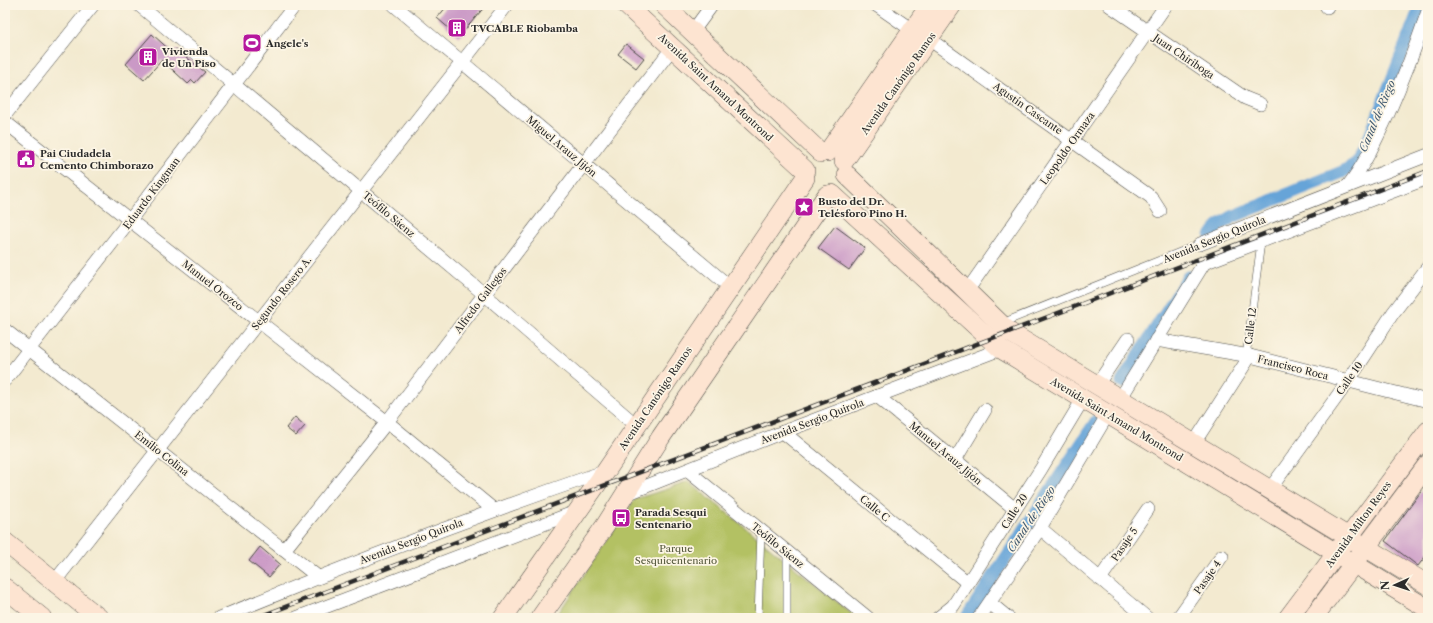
<svg xmlns="http://www.w3.org/2000/svg" width="1433" height="623" viewBox="0 0 1433 623" font-family="'Libre Caslon Text',serif">
	<style>
		.green { fill: #b3c163; stroke: #6f7647 }
		.lines { fill: none; stroke-linecap: round; stroke-linejoin: round }
		.canal { stroke: #66a4d8; stroke-width: 13 }
		.building { fill: #ca99c6 }
		.lane-casing { stroke: #494844; stroke-width: 8 }
		.street-casing { stroke: #494844; stroke-width: 14 }
		.secondary-casing { stroke: #494844; stroke-width: 20 }
		.lane { stroke: #fff; stroke-width: 7 }
		.street { stroke: #fff; stroke-width: 13 }
		.secondary { stroke: #fde4d1; stroke-width: 19 }
		.rail-casing { stroke: #2b2b2b; stroke-width: 4.5 }
		.rail { stroke: #fcf5e5; stroke-width: 3; stroke-dasharray: 9; stroke-linecap: butt }
		.labels { text-anchor: middle; stroke-width: 3.5; stroke-linejoin: round; paint-order: stroke }
		.poi-label { font-size: 10px; font-weight: bold; fill: #2b2b2b; stroke: #fcf5e5; text-anchor: start }
		.street-label { font-size: 10px; fill: #2b2b2b; stroke: #fcf5e5 }
		.park-label { font-size: 10px; fill: #54583c; stroke: #fcf5e5 }
		.water-label { font-size: 11px; font-style: italic; fill: #435b70; stroke: #fcf5e5 }
	</style>
	<rect width="100%" height="100%" fill="#fcf5e5"/>
	<filter id="ink" filterUnits="userSpaceOnUse"><feTurbulence type="fractalNoise" baseFrequency=".025" numOctaves="2"/><feDisplacementMap in="SourceGraphic" scale="8" xChannelSelector="R" yChannelSelector="G"/><feConvolveMatrix kernelMatrix="1 2 1 2 8 2 1 2 1" color-interpolation-filters="sRGB"/></filter>
	<filter id="wash" filterUnits="userSpaceOnUse"><feTurbulence type="fractalNoise" baseFrequency=".012" numOctaves="4" result="noise"/><feDisplacementMap in="SourceGraphic" scale="16" xChannelSelector="R" yChannelSelector="G"/><feGaussianBlur stdDeviation="0.9" result="paint"/><feColorMatrix in="noise" values="0 0 0 0 0 0 0 0 0 0 0 0 0 0 0 0 0 1.4 0 .05"/><feComposite in="paint" operator="in"/></filter>
	<g filter="url(#wash)">
		<rect width="100%" height="100%" fill="#f3ead0"/>
		<!-- green -->
		<path class="green" d="M689,482l168,136h-302l80,-119z"/>
		<g class="lines">
			<!-- canal -->
			<g class="canal">
				<path d="M1211,236l7,-10 14,-9 110,-45 15,-9 13,-27 51,-131"/>
				<path d="M1122,382l66,-105"/>
				<path d="M966,618l131,-198"/>
			</g>
		</g>
		<g id="blocks">
			<!-- building -->
			<g class="building">
				<path d="M448,5h38l-27,32 -22,-19z"/>
				<path d="M152,34l21,19 3,-4 29,23 -10,11 -3,-3 -4,4 -26,-24 -18,20 -18,-16z"/>
				<path d="M626,44l18,14 -8,10 -18,-14z"/>
				<path d="M835,226l30,22 -16,22 -31,-22z"/>
				<path d="M295,417l10,9 -9,10 -10,-8z"/>
				<path d="M1428,482v71l-10,13 -33,-25z"/>
				<path d="M260,547l20,17 -11,13 -20,-16z"/>
			</g>
		</g>
	</g>
	<g filter="url(#ink)">
		<use href="#blocks" fill-opacity="0" stroke="#494844" stroke-width="1"/>
		<g class="lines">
			<defs>
				<g id="lane">
					<path d="M1002,323l198,-79"/>
					<path d="M1250,356l-3,-7 14,-107"/>
					<path d="M787,552v66"/>
					<path d="M758,618l3,-87"/>
				</g>
				<g id="street">
					<path d="M139,5l345,289 152,131"/>
					<path d="M394,5l336,282"/>
					<path d="M876,5l36,25"/>
					<path d="M1109,5l136,93 15,6"/>
					<path d="M1326,5l1,2"/>
					<path d="M693,31l19,-26"/>
					<path d="M929,39l222,158 9,14"/>
					<path d="M5,115l88,-110"/>
					<path d="M5,122l382,300 107,88"/>
					<path d="M1348,186c17,-22 28,-46 40,-72 15,-34 28,-68 40,-103"/>
					<path d="M1200,244l228,-89"/>
					<path d="M967,291l199,-286"/>
					<path d="M5,330l313,247"/>
					<path d="M1156,340l94,16 178,45"/>
					<path d="M5,380l125,-160 165,-215"/>
					<path d="M1097,385l31,-46"/>
					<path d="M877,396l138,113"/>
					<path d="M1120,399l84,-136 224,-85"/>
					<path d="M783,432l185,151"/>
					<path d="M1194,443l56,-87"/>
					<path d="M955,460l30,-50"/>
					<path d="M688,471l180,147"/>
					<path d="M1270,489l79,-109 44,-67 35,-46"/>
					<path d="M624,495l159,-63 218,-83"/>
					<path d="M1040,528l107,90"/>
					<path d="M284,550l103,-128 286,-375"/>
					<path d="M1100,579l48,-70"/>
					<path d="M55,581l452,-576"/>
					<path d="M990,603l18,15"/>
					<path d="M219,618c127,-53 256,-102 387,-147"/>
					<path d="M296,618l282,-107"/>
					<path d="M938,618l15,-12 88,-137 42,-70"/>
					<path d="M979,618l61,-90 68,-114"/>
					<path d="M1178,618l44,-62"/>
				</g>
				<g id="secondary">
					<path d="M626,5l179,165"/>
					<path d="M664,5l157,148"/>
					<path d="M828,152l102,-147"/>
					<path d="M844,161l108,-156"/>
					<path d="M847,175l162,157 419,253"/>
					<path d="M832,194l169,155 427,260"/>
					<path d="M5,542l94,76"/>
					<path d="M5,588l37,30"/>
					<path d="M503,618l103,-147 199,-293"/>
					<path d="M540,618l65,-92 56,-89 166,-242"/>
					<path d="M1288,618l140,-187"/>
					<path d="M1313,618l115,-154"/>
				</g>
			</defs>
			<!-- lane casing -->
			<use href="#lane" class="lane-casing"/>
			<!-- street casing -->
			<use href="#street" class="street-casing"/>
			<!-- secondary casing -->
			<use href="#secondary" class="secondary-casing"/>
			<!-- lane -->
			<use href="#lane" class="lane"/>
			<!-- street -->
			<use href="#street" class="street"/>
			<!-- secondary -->
			<use href="#secondary" class="secondary"/>
			<defs>
				<path id="rail" d="M256,618l797,-303 375,-144"/>
			</defs>
			<!-- rail casing -->
			<use href="#rail" class="rail-casing"/>
			<!-- rail -->
			<use href="#rail" class="rail"/>
		</g>
	</g>
	<!-- icons -->
	<defs>
		<symbol id="building-square" viewBox="-11 -11 22 22"><rect x="-9" y="-9" width="18" height="18" rx="4" fill="#b5179e" stroke="#fcf5e5"/><path d="M-4-6H4V6H1V3H-1V6H-4ZM-2.5-4.3h1.7v1.8h-1.7ZM.8-4.3h1.7v1.8H.8ZM-2.5-1h1.7V.8h-1.7ZM.8-1h1.7V.8H.8Z" fill="#fff"/></symbol>
		<symbol id="stadium-square" viewBox="-11 -11 22 22"><rect x="-9" y="-9" width="18" height="18" rx="4" fill="#b5179e" stroke="#fcf5e5"/><path d="M0-5a6.5 5 0 1 0 0 10a6.5 5 0 1 0 0-10ZM-3.5-1.8h7v3.6h-7Z" fill="#fff"/></symbol>
		<symbol id="civic-square" viewBox="-11 -11 22 22"><rect x="-9" y="-9" width="18" height="18" rx="4" fill="#b5179e" stroke="#fcf5e5"/><path d="M-.6-6.5H3V-4.5H.6V-3L4-1V1h2V6H-6V1h2V-1L-.6-3ZM-1.2 2.5V6h2.4V2.5Z" fill="#fff"/></symbol>
		<symbol id="sight-square" viewBox="-11 -11 22 22"><rect x="-9" y="-9" width="18" height="18" rx="4" fill="#b5179e" stroke="#fcf5e5"/><path d="M0-6L1.8-2.2L6-1.7L2.9 1.2L3.7 5.4L0 3.3L-3.7 5.4L-2.9 1.2L-6-1.7L-1.8-2.2Z" fill="#fff"/></symbol>
		<symbol id="bus-square" viewBox="-11 -11 22 22"><rect x="-9" y="-9" width="18" height="18" rx="4" fill="#b5179e" stroke="#fcf5e5"/><path d="M-5-6H5V4H4V6H2V4H-2V6H-4V4H-5ZM-3.5-4V0h7V-4ZM-3.5 1.2v1.5H-2V1.2ZM2 1.2v1.5H3.5V1.2Z" fill="#fff"/></symbol>
	</defs>
	<g fill-rule="evenodd">
		<use href="#building-square" x="446" y="17" width="22" height="22"/>
		<use href="#stadium-square" x="241" y="32" width="22" height="22"/>
		<use href="#building-square" x="137" y="46" width="22" height="22"/>
		<use href="#civic-square" x="15" y="148" width="22" height="22"/>
		<use href="#sight-square" x="793" y="196" width="22" height="22"/>
		<use href="#bus-square" x="610" y="507" width="22" height="22"/>
	</g>
	<g class="labels">
		<!-- poi labels -->
		<g class="poi-label">
			<text x="471" y="32">TVCABLE Riobamba</text>
			<text x="266" y="47">Angele's</text>
			<text x="162" y="55">Vivienda<tspan x="162" dy="12">de Un Piso</tspan></text>
			<text x="40" y="157">Pai Ciudadela<tspan x="40" dy="12">Cemento Chimborazo</tspan></text>
			<text x="818" y="205">Busto del Dr.<tspan x="818" dy="12">Telésforo Pino H.</tspan></text>
			<text x="635" y="516">Parada Sesqui<tspan x="635" dy="12">Sentenario</tspan></text>
		</g>
		<!-- street labels -->
		<g class="street-label">
			<text transform="translate(1184 56) rotate(34)" y="4">Juan Chiriboga</text>
			<text transform="translate(898 83) rotate(-55)" y="4">Avenida Canónigo Ramos</text>
			<text transform="translate(716 87) rotate(43)" y="4">Avenida Saint Amand Montrond</text>
			<text transform="translate(1028 108) rotate(35)" y="4">Agustín Cascante</text>
			<text transform="translate(562 146) rotate(40)" y="4">Miguel Arauz Jijón</text>
			<text transform="translate(1067 148) rotate(-55)" y="4">Leopoldo Ormaza</text>
			<text transform="translate(151 193) rotate(-53)" y="4">Eduardo Kingman</text>
			<text transform="translate(389 214) rotate(40)" y="4">Teófilo Sáenz</text>
			<text transform="translate(1214 239) rotate(-22)" y="4">Avenida Sergio Quirola</text>
			<text transform="translate(213 285) rotate(38)" y="4">Manuel Orozco</text>
			<text transform="translate(281 293) rotate(-52)" y="4">Segundo Rosero A.</text>
			<text transform="translate(480 300) rotate(-53)" y="4">Alfredo Gallegos</text>
			<text transform="translate(1250 326) rotate(-83)" y="4">Calle 12</text>
			<text transform="translate(1293 367) rotate(14)" y="4">Francisco Roca</text>
			<text transform="translate(1349 378) rotate(-55)" y="4">Calle 10</text>
			<text transform="translate(655 398) rotate(-56)" y="4">Avenida Canónigo Ramos</text>
			<text transform="translate(1117 419) rotate(31)" y="4">Avenida Saint Amand Montrond</text>
			<text transform="translate(812 421) rotate(-21)" y="4">Avenida Sergio Quirola</text>
			<text transform="translate(162 453) rotate(38)" y="4">Emilio Colina</text>
			<text transform="translate(946 453) rotate(40)" y="4">Manuel Arauz Jijón</text>
			<text transform="translate(875 508) rotate(39)" y="4">Calle C</text>
			<text transform="translate(1014 511) rotate(-57)" y="4">Calle 20</text>
			<text transform="translate(1358 524) rotate(-54)" y="4">Avenida Milton Reyes</text>
			<text transform="translate(411 541) rotate(-21)" y="4">Avenida Sergio Quirola</text>
			<text transform="translate(1124 544) rotate(-56)" y="4">Pasaje 5</text>
			<text transform="translate(778 545) rotate(39)" y="4">Teófilo Sáenz</text>
			<text transform="translate(1207 577) rotate(-55)" y="4">Pasaje 4</text>
		</g>
		<!-- park labels -->
		<g class="park-label">
			<text x="676" y="552">Parque<tspan x="676" dy="12">Sesquicentenario</tspan></text>
		</g>
		<!-- water labels -->
		<g class="water-label">
			<text transform="translate(1377 116) rotate(-67)" y="4">Canal de Riego</text>
			<text transform="translate(1031 519) rotate(-56)" y="4">Canal de Riego</text>
		</g>
	</g>
	<!-- margin -->
	<rect width="1433" height="623" fill="none" stroke="#fcf5e5" stroke-width="20"/>
	<!-- north arrow -->
	<g transform="translate(1395 585) rotate(267)" stroke="#fcf5e5" stroke-width="3" paint-order="stroke">
	<path d="M0-3L7 15L0 10L-7 15Z" fill="#2b2b2b"/>
	<text y="-6" font-size="11" font-weight="bold" text-anchor="middle" fill="#2b2b2b">N</text>
	</g>
</svg>
